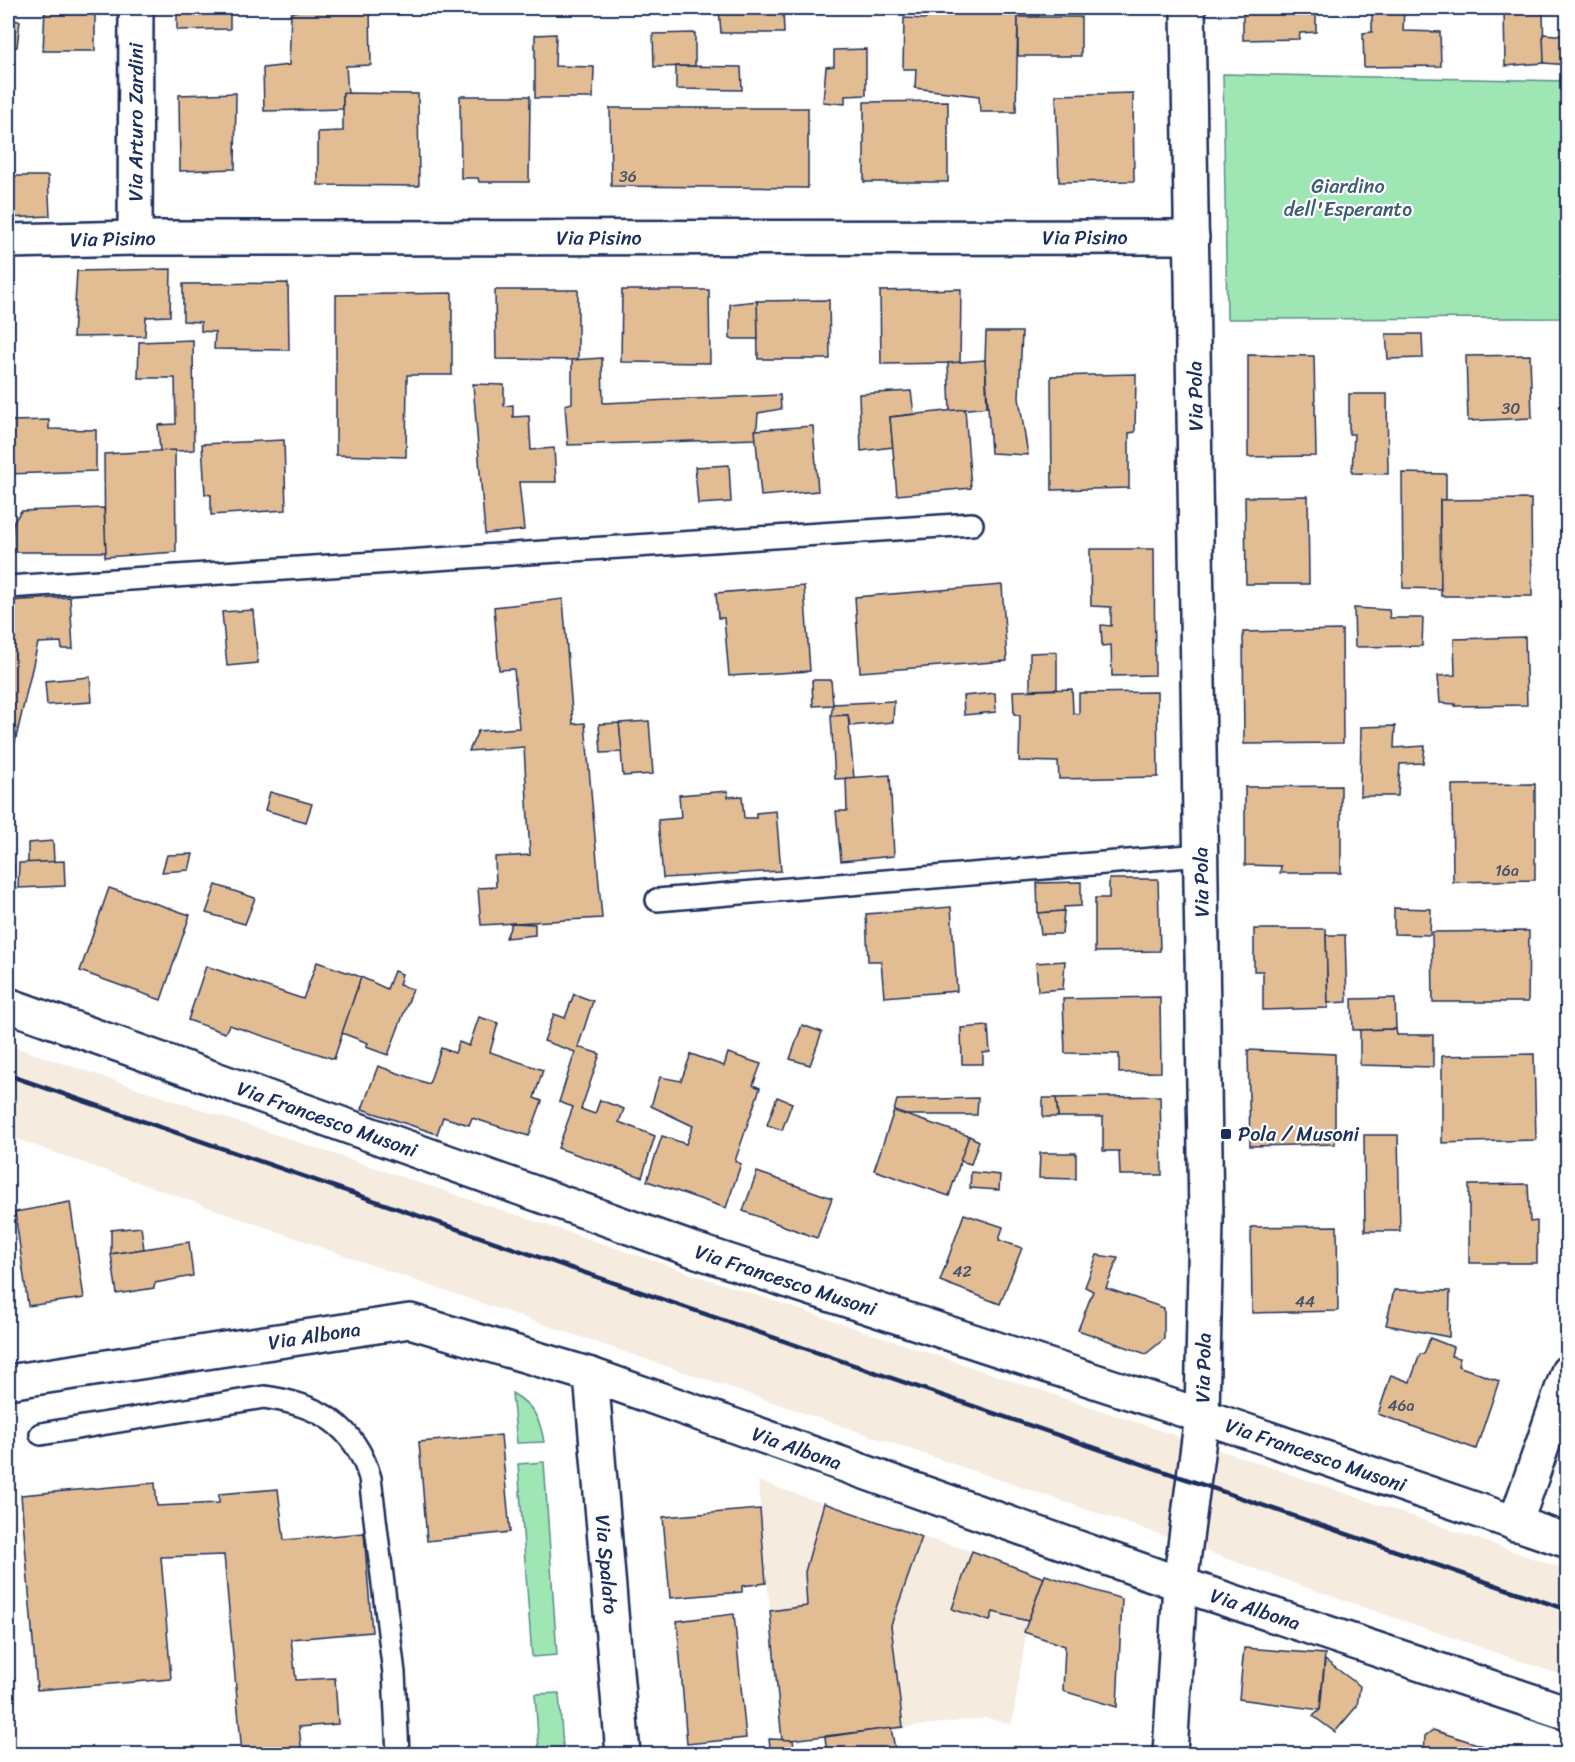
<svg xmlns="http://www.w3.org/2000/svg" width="1575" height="1762" viewBox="0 0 1575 1762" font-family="Sriracha,sans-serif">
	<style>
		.built { fill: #f6ebdf }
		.green { fill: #9ee7b5; stroke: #5c8b8a; stroke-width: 1.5 }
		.building { fill: #e2bd93; stroke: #1b2f5e; stroke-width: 1.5 }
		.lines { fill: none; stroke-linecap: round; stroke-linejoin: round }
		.lane-casing { stroke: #1b2f5e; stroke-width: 26 }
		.street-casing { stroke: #1b2f5e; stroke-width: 38 }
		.lane { stroke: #fff; stroke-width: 21 }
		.street { stroke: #fff; stroke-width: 33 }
		.rail { stroke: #1b2f5e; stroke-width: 4.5 }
		.poi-dot { fill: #1b2f5e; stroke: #fff; stroke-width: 2 }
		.labels { text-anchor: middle; stroke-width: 4.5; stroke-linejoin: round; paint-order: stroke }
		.number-label { font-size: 16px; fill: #4d526b }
		.street-label { font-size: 20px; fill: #1b2f5e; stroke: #fff }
		.park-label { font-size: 20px; fill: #3c5d74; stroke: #fff }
		.poi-label { font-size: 20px; fill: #1b2f5e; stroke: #fff; text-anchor: start }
	</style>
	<rect width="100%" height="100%" fill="#fff"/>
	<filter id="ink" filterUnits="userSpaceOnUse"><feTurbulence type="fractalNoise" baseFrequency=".0167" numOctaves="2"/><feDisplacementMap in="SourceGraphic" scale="12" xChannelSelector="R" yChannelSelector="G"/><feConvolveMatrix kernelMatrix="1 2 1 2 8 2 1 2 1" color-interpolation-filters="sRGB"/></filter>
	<g filter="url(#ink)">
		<!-- built -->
		<g class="built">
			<path d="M8,1045l1256,420 303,105v107l-262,-90 -155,-56 -742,-253 -400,-142z"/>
			<path d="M758,1481l164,56 50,14 56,70 -16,103 -26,-6 -204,23z"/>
		</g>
		<!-- green -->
		<g class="green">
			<path d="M1223,74l344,7v237l-340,1z"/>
			<path d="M512,1393c21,12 28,25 32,49l-27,1z"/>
			<path d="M544,1462l13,193 -25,2 -14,-193z"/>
			<path d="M559,1693l4,55 -24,2 -4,-56z"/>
		</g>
		<!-- building -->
		<g class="building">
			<path d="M45,8h50v43h-52z"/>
			<path d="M177,8h53v21l-53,1z"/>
			<path d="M307,8h63l1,57 -25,1 2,28 -5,-1v16l-79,2 -1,-43 26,-3 2,-52z"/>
			<path d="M395,8h43l-1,2z"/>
			<path d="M555,8h30v3h-29z"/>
			<path d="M719,8h64l1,25h-63z"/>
			<path d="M974,8h65l-1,9h-20l-2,95h-36l-1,-16 -64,-8 1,-19h-13l1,-51 22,1v-6h48z"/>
			<path d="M1243,8h73v24l-16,1 -1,6 -56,1z"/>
			<path d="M1372,8h32l-1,23 37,1 1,34 -77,1 -1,-34 9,-1z"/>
			<path d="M1504,8h39l1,55 -39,3z"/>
			<rect x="1018" y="17" width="63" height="39"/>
			<path d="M8,20l12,1 -3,26h-9z"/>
			<path d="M695,33v33l-41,1 -1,-33z"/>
			<path d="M556,34l-1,32 39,1 -1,31h-58v-63z"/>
			<path d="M1543,34l25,2v29l-24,-2z"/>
			<path d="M866,49v46l-21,1v8l-22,-2 3,-35 8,-1v-16z"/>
			<path d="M676,66l65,1 1,23 -66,-1z"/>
			<path d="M236,93l-1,76 -55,2 -1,-76z"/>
			<path d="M343,93l75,1 1,92 -101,-1v-53l25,-1z"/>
			<path d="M1133,93l1,88 -75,1 -3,-87z"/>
			<path d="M460,96h70l-1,86h-50l-1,-4h-17z"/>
			<path d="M948,101v81h-84v-80z"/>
			<path d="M610,108h198v80l-197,-2z"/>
			<path d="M8,176h40l2,40 -42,2z"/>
			<path d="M171,269l-1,47 -24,1 -1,19 -72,1 4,-66z"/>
			<path d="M288,283l1,67 -75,-1 1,-17 -14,-1v-9l-18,-1v-37z"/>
			<path d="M961,289l-1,74 -79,1 -1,-73z"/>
			<path d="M495,290h83v70l-82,-1z"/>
			<path d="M622,290h87l1,73 -89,-1z"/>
			<path d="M452,293v82h-45l-1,82 -70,-2v-160z"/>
			<path d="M14,297l-3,124 38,-1v9l47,1v41l-88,3v-176z"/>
			<path d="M829,300l1,59h-72l-1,-58z"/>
			<path d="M757,301l1,38h-28v-35z"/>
			<path d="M986,332h36l-3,66 9,57 -37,-2 -6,-93z"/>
			<path d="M1386,334h36l1,24 -35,1z"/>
			<path d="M193,340l1,110 -34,2 -2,-27 18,-1 -1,-46h-37l1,-36z"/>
			<path d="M1248,355l66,1 2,100 -68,1z"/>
			<path d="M1530,355l2,63 -64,3 -2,-65z"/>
			<path d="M602,358l1,45 177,-8 1,14 -23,4 -2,26 -188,6 -3,-40 7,-2v-43z"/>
			<path d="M985,360l2,47 -37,4 -2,-48z"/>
			<path d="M1136,374l-1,58 -6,1v55l-77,2 -1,-114z"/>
			<path d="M473,384l31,1v21l9,-1v12l16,-1 2,34 23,-2 2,34h-37l5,48 -39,4z"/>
			<path d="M911,391l3,23 -24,3 3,30 -32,4 -2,-57z"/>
			<path d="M1349,394h38l1,80 -36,-1 2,-39h-5z"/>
			<path d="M965,409l6,79 -74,7 -7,-78z"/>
			<path d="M813,426l5,65 -57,5 -6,-66z"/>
			<path d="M284,440l2,70 -75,5v-20l-6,-1 -3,-50z"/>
			<path d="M175,450l1,102 -71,5 -1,-103z"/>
			<path d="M729,465l2,37 -33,2 -3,-37z"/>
			<path d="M1402,473l44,1v26h-6l1,89 -38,-1z"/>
			<path d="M1308,496l1,88h-63l-1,-87z"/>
			<path d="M1531,499l1,97h-91l-1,-96z"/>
			<path d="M104,508l2,44h-95l2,-29 8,-12z"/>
			<path d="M1090,549h64l1,126 -43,1 -1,-31 -9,1 -1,-21 10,1v-19l-20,-1z"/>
			<path d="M1002,585l5,76 -147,11 -5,-75z"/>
			<path d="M804,586l6,85 -81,5 -5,-58h-6l-2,-25z"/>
			<path d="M70,597l3,52h-11l-1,-7 -23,1 -28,121h-2v-163z"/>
			<path d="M563,599l10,125 12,-1 17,195 -121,7 -3,-37 18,-1 -1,-30 35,-2 -6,-108 -55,4 9,-20 41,-3 -5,-59 -15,1 -5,-63z"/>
			<path d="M1354,608l35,2 1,8h33l-1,28 -67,1z"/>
			<path d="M253,610l5,53 -31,3 -5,-54z"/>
			<path d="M1342,630l1,113 -99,1 -1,-112z"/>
			<path d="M1525,637l2,68 -72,1v-2l-15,-1 -2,-27 17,-1 -1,-36z"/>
			<path d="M1057,652v37l-27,1v-37z"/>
			<path d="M90,677l2,25 -45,3 -2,-24z"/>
			<path d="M812,680h19l2,25 -20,1z"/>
			<path d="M1072,689l1,24 6,1v-21l78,-1 1,85 -99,2 -1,-17 -39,-1 1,-45 -6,-2 -1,-23z"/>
			<path d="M995,693l1,19 -32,3 -1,-19z"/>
			<path d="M894,701l-1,21 -43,4 -2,-11 -17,1 2,-12z"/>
			<path d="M848,715l6,63 -19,1 -4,-63z"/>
			<path d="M649,721l4,53 -30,2 -4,-53z"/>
			<path d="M619,723l3,29 -21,1 -2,-29z"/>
			<path d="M1395,726l-1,22 31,-2 -2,17 -23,1 -2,32h-38l1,-69z"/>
			<path d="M890,775l4,81 -53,5 -5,-50h11l-1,-33z"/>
			<path d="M1535,784v96l-82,2 -1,-97z"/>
			<path d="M1341,786v87h-61l1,-7 -36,-1v-78z"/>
			<path d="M728,791v6l14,-1 2,22h12v-5l20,-2 5,60 -118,7 -5,-58 23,-2 -2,-23z"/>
			<path d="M270,792l42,12 -6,18 -41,-12z"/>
			<path d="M53,841l1,21 -26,1v-20z"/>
			<path d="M193,854l-4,16 -27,2 5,-17z"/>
			<path d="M64,861l1,25 -47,2 1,-25z"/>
			<path d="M14,864l-1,29 -5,-2v-26z"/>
			<path d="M1109,879h49l2,72 -65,1v-54h14z"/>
			<path d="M1081,882v24l-17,1v4l-26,2 -1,-30z"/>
			<path d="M216,885l39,13 -10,26 -39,-11z"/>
			<path d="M109,888l81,27 -29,85 -81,-29z"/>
			<path d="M951,907l6,84 -73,6 -3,-36h-13l-2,-47z"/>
			<path d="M1394,908l37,1 -1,26 -36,-1z"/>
			<path d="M1064,911l-2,23h-21l-3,-21z"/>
			<path d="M512,923l23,1v11l-29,3z"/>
			<path d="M1254,929h72l2,79 -65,2v-39h-9z"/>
			<path d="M1529,931l-1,71h-95l-1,-70z"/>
			<path d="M1326,935h19l2,67 -19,1z"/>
			<path d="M1065,961l-2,28 -25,2 -2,-28z"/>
			<path d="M317,962l44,15 -27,82 -105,-34 -4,8 -37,-13 18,-54 97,33z"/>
			<path d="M394,971l8,3 -3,11 14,4 -25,66 -22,-8 2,-4 -26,-10 19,-56 26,12z"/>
			<path d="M574,994l19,7 -15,46 22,7 -19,55 14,5 5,-14 24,9 -5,13 36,14 -13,41 -84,-29 15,-41 -14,-5 16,-50 -31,-11 10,-27 11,4z"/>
			<path d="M1160,997l1,75 -42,1v-19l-54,-1 -2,-54z"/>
			<path d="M1395,998l1,31 -43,1 -1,-31z"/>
			<path d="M479,1017l19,6 -8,29 53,18 -9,28 8,3 -13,35 -57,-18 -3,7 -26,-8 -6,17 -75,-25 16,-43 51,18 12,-36 14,5 4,-11 10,4z"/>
			<path d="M802,1025l20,7 -12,33 -20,-6z"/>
			<path d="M988,1026l2,26 -7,1v11h-21l-1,-36z"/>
			<path d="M1396,1029l1,6h36v32l-73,-2v-35z"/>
			<path d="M1248,1050l87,4v90l-85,2z"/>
			<path d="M728,1053l33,11 -8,21 7,3 -25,73 6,3 -15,44 -79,-27 15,-45 24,8 7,-18 -42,-20 9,-29 21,4 10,-27 33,12z"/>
			<path d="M1534,1054l2,86 -94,3v-87z"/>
			<path d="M1160,1096l2,79h-42l-1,-24h-16v-34h-45l-2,-19z"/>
			<path d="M777,1097l15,6 -10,27 -15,-5z"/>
			<path d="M978,1098l-1,17h-73l-10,-4 3,-11z"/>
			<path d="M1043,1098h13l2,19h-15z"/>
			<path d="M894,1111l75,25 -20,60 -75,-26z"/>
			<path d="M1364,1135h34l2,96h-35z"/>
			<path d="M969,1136l10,5 -8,23 -11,-3z"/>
			<path d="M1040,1153h36v26l-37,-1z"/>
			<path d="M757,1172l75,26 -15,40 -74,-27z"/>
			<path d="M971,1172l29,3 -1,15 -29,-2z"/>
			<path d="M1528,1184l2,38 7,-1v42h-68v-78z"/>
			<path d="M70,1202l14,96 -56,8 -13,-94z"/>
			<path d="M964,1214l39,13 -4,13 23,8 -22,56 -60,-23z"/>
			<path d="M1337,1226l1,85 -86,2 -1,-86z"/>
			<path d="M141,1227l3,22 -33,5v-24z"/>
			<path d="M189,1242l4,34 -38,7 -1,5 -37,6 -6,-40z"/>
			<path d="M1097,1255l21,3 -12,30 58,20v31l-18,15 -68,-24 15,-39 -8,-4z"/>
			<path d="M1394,1290l56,1 -1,46 -63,-12z"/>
			<path d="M1430,1338l23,9 -2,9 9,2 -2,8 41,15 -23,68 -98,-35 13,-39 19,7 10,-28h4z"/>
			<path d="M501,1435l9,97 -83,9 -8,-99z"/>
			<path d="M155,1483l2,23 62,-3v-9l59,-5 6,51 80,-7 8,99 -81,7 5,41 39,-2 3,46 -39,3 3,27h-60l-18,-199 -63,2 10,122 -134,11 -16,-195z"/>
			<path d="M824,1503l98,34 -31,88 12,102 -121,14 -12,-130 37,-5 -2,-34z"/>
			<path d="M760,1509l6,74 -24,3v6l-72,6 -7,-81z"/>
			<path d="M972,1551l72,27 -16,43 -35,-9 -3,9 -38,-12z"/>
			<path d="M1045,1575l77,24 -5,108 -54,-16 2,-45 -41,-14z"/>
			<path d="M734,1614l12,124 -59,6 -10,-123z"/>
			<path d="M1244,1648l81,6 -5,56 -81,-11z"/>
			<path d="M1325,1660l35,26 -3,20 -22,26 -22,-16 7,-6z"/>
			<path d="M891,1728l5,26h-69l-2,-17z"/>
			<path d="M1433,1730l76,24h-85l1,-18z"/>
			<path d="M769,1739l24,1 2,14h-24z"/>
		</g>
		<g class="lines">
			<defs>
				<g id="lane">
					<path d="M8,587l964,-63"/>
					<path d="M657,900l544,-45"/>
					<path d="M41,1434l223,-37c53,7 91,28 106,81l24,195 4,81"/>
				</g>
				<g id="street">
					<path id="s1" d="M135,238l1,-230"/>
					<path id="s2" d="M8,241l127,-3 1057,-1"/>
					<path id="s3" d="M8,1005l683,244 511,167 366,125"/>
					<path id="s4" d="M591,1375l32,379"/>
					<path id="s5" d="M8,1382l402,-61 181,54 589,209 388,129"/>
					<path d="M1515,1524l53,-152"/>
					<path id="s6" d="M1170,1754l10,-170 22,-168 4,-196 -18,-1212"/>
				</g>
			</defs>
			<!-- lane casing -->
			<use href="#lane" class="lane-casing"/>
			<!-- street casing -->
			<use href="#street" class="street-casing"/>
			<!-- lane -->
			<use href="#lane" class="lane"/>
			<!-- street -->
			<use href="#street" class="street"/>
			<!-- rail -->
			<path class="rail" d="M8,1075l1560,535"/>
		</g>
	</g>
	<!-- markers -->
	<rect class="poi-dot" x="1220" y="1128" width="12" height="12" rx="3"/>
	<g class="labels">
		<!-- number labels -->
		<g class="number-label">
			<text x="628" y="182">36</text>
			<text x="1511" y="414">30</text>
			<text x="1507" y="876">16a</text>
			<text x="962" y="1277">42</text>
			<text x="1305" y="1307">44</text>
			<text x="1401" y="1411">46a</text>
		</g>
		<!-- street labels -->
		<g class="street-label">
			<text dy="7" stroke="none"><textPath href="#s1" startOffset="116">Via Arturo Zardini</textPath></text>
			<text dy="7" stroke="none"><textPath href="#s2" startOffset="1077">Via Pisino</textPath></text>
			<text dy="7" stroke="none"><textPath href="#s2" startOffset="591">Via Pisino</textPath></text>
			<text dy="7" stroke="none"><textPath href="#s2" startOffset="105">Via Pisino</textPath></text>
			<text transform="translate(1195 396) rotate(-91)" y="7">Via Pola</text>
			<text transform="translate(1201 882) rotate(-91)" y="7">Via Pola</text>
			<text dy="7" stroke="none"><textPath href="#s3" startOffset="339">Via Francesco Musoni</textPath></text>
			<text dy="7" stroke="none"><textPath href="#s3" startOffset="825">Via Francesco Musoni</textPath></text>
			<text dy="7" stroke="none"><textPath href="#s5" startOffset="310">Via Albona</textPath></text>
			<text dy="7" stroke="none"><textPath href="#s6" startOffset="388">Via Pola</textPath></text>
			<text dy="7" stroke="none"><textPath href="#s5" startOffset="814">Via Albona</textPath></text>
			<text dy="7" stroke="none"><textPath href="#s3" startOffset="1383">Via Francesco Musoni</textPath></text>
			<text dy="7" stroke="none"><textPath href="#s4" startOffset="190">Via Spalato</textPath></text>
			<text dy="7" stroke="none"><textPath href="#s5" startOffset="1300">Via Albona</textPath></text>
		</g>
		<!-- park labels -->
		<g class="park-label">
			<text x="1348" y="193">Giardino<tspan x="1348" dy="23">dell'Esperanto</tspan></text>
		</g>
		<!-- poi labels -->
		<g class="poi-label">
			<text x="1238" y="1141">Pola / Musoni</text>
		</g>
	</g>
	<!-- margin -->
	<rect width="1575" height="1762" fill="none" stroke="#fff" stroke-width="30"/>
	<rect x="15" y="15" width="1545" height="1732" fill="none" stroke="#1b2f5e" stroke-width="2" filter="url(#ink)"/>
</svg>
